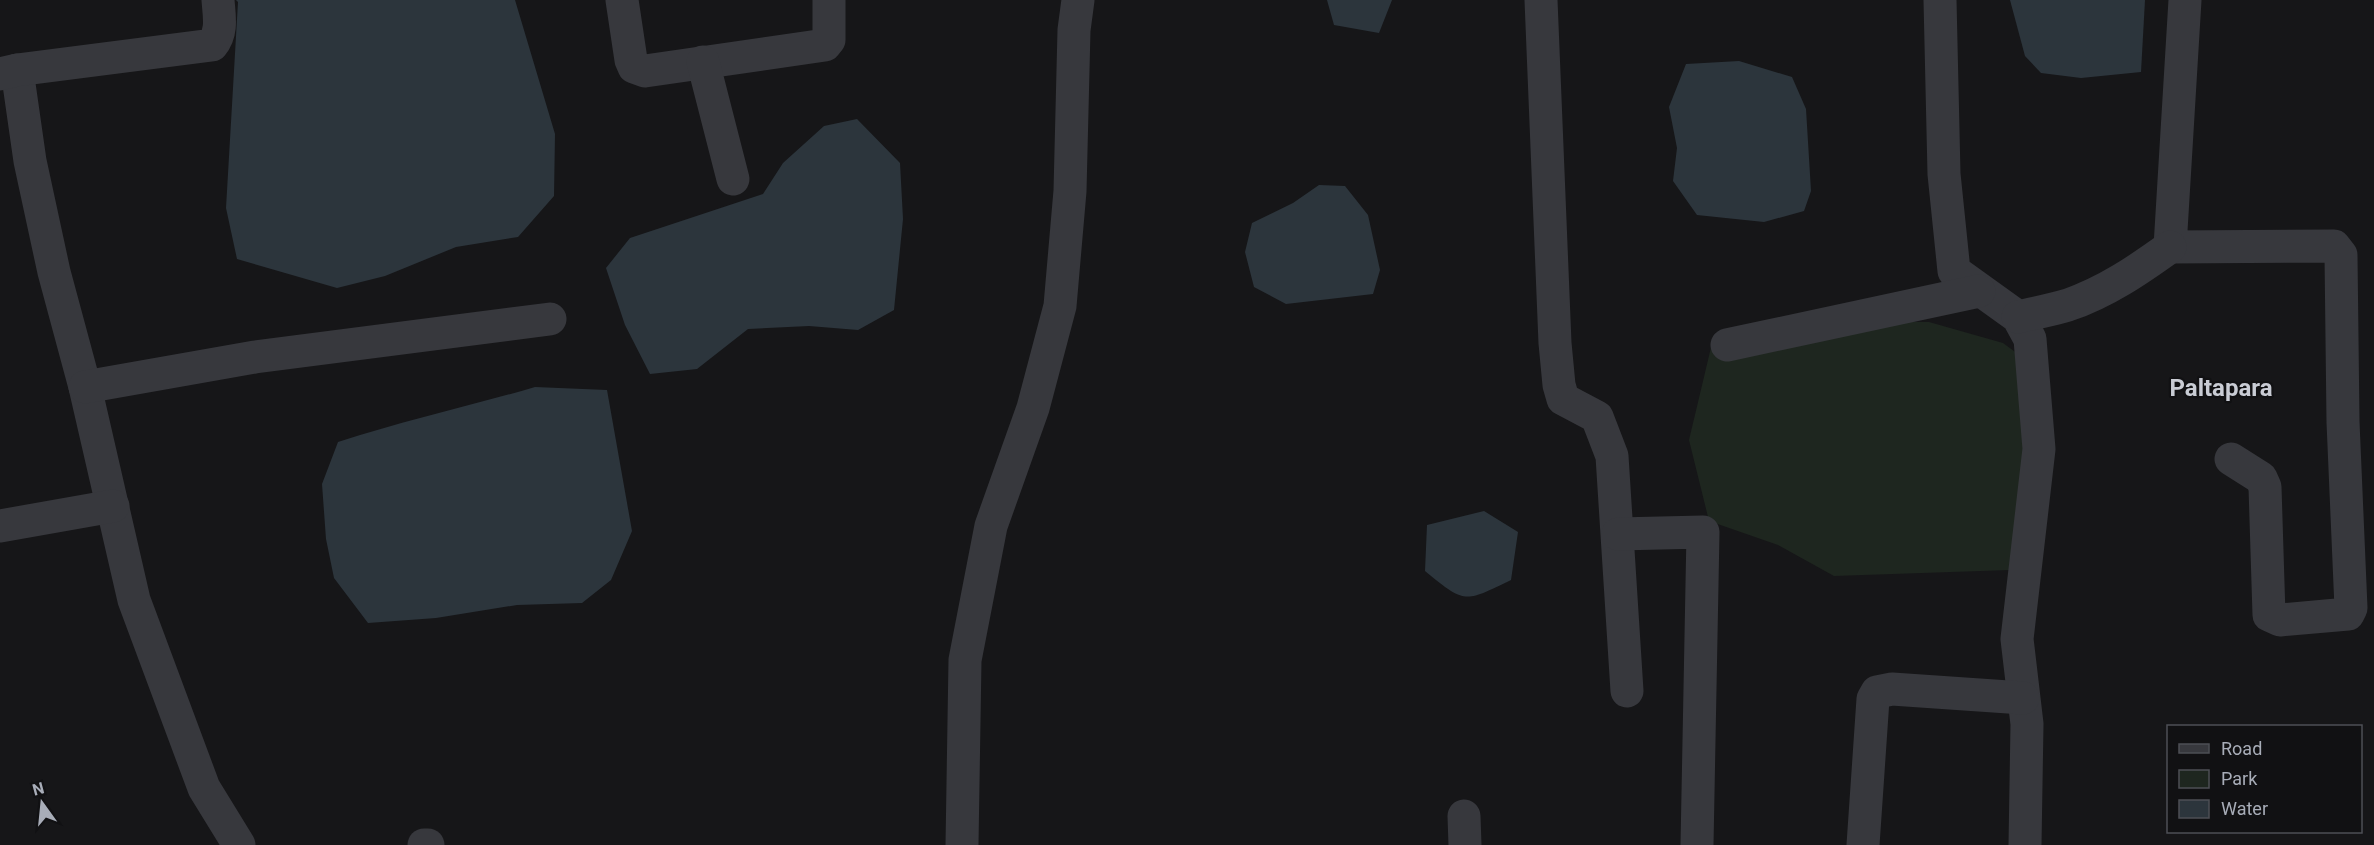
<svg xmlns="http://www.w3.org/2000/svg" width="2374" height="845" viewBox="0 0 2374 845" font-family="Roboto,sans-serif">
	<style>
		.green { fill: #1e261f }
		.water { fill: #2c353c }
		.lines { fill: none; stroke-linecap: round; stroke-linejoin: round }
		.minor { stroke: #37383d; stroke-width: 33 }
		.tertiary { stroke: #37383d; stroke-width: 33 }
		.labels { text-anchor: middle; stroke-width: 4.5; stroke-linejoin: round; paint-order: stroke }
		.district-label { font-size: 24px; font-weight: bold; fill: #c9ccd4; stroke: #111113 }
	</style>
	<rect width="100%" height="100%" fill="#161618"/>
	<!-- green -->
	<path class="green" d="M1793,322h136l74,21 19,14 10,92 -22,121 -176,6 -56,-31 -69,-24 -20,-81 24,-101z"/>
	<!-- water -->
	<g class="water">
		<path d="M236,0h279l40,134 -1,62 -36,41 -62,10 -71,29 -48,12 -100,-29 -11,-51 12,-206z"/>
		<path d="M1327,0h65l-13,33 -45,-8z"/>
		<path d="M2010,0h135l-4,72 -60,6 -40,-5 -16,-17z"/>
		<path d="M1739,61l53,16 14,32 5,82 -7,20 -40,11 -67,-7 -24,-34 4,-33 -8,-41 17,-43z"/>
		<path d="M857,119l43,44 3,56 -9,91 -36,20 -49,-4 -61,3 -51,40 -47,5 -25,-49 -19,-57 24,-30 133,-44 20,-31 41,-37z"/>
		<path d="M1319,185l26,1 23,29 12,55 -7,24 -87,10 -32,-17 -9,-35 7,-29 41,-20z"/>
		<path d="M535,387l72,3 25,141 -21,49 -29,23 -65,2 -81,13 -68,5 -34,-45 -8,-39 -4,-55 16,-42c65,-21 132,-36 197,-55z"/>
		<path d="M1484,511l34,21 -7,48c-46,22 -45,25 -86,-9l2,-46z"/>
	</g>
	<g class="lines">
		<!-- minor -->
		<g class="minor">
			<path d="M622,0l9,60 3,7 11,4 180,-26 4,-5v-40"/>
			<path d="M1541,0l14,343 4,42 4,14 34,18 15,39 15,235"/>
			<path d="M1940,0l4,174 10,97 64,46 12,22 9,110 -22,190 10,85 -2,121"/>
			<path d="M2185,0l-15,247 164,-1 7,9 2,167 8,186 -3,6 -68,6 -11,-5 -4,-128 -4,-9 -30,-19"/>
			<path d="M703,62l30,117"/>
			<path d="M17,70l13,91 24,111 31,115 49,213 70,188 35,57"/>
			<path d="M0,74l17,-4 195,-25c11,-13 7,-30 6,-45"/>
			<path d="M2018,317c16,-4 34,-7 50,-12 38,-13 70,-35 102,-58"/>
			<path d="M1727,345l252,-54"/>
			<path d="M85,387l170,-30 295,-38"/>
			<path d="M0,526l113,-20"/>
			<path d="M1618,534l85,-2 -6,313"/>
			<path d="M1464,816l1,29"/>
			<path d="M962,845l3,-185 26,-134 42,-118 27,-102 10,-115 4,-161 4,-30"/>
			<path d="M1863,845l10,-146 4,-7 15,-3 131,9"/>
		</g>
		<!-- tertiary -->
		<path class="tertiary" d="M424,845h4"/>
	</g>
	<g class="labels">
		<!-- district labels -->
		<g class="district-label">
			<text x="2221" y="396">Paltapara</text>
		</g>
	</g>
	<!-- legend -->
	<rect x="2167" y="725" width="195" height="108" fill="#111113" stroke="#4d4f55" stroke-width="1.5"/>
	<rect x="2179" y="744" width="30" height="9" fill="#37383d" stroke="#4d4f55" stroke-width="1.5"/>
	<text x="2221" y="755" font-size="18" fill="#a8adb8">Road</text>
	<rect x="2179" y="770" width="30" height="18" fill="#1e261f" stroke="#4d4f55" stroke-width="1.5"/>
	<text x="2221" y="785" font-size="18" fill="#a8adb8">Park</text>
	<rect x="2179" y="800" width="30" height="18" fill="#2c353c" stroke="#4d4f55" stroke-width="1.5"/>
	<text x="2221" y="815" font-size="18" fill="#a8adb8">Water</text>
	<!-- north arrow -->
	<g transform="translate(42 803) rotate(345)" stroke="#111113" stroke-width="4.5" paint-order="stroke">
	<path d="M0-4.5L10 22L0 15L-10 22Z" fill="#a8adb8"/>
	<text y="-9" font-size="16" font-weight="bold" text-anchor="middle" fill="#a8adb8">N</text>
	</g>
</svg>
